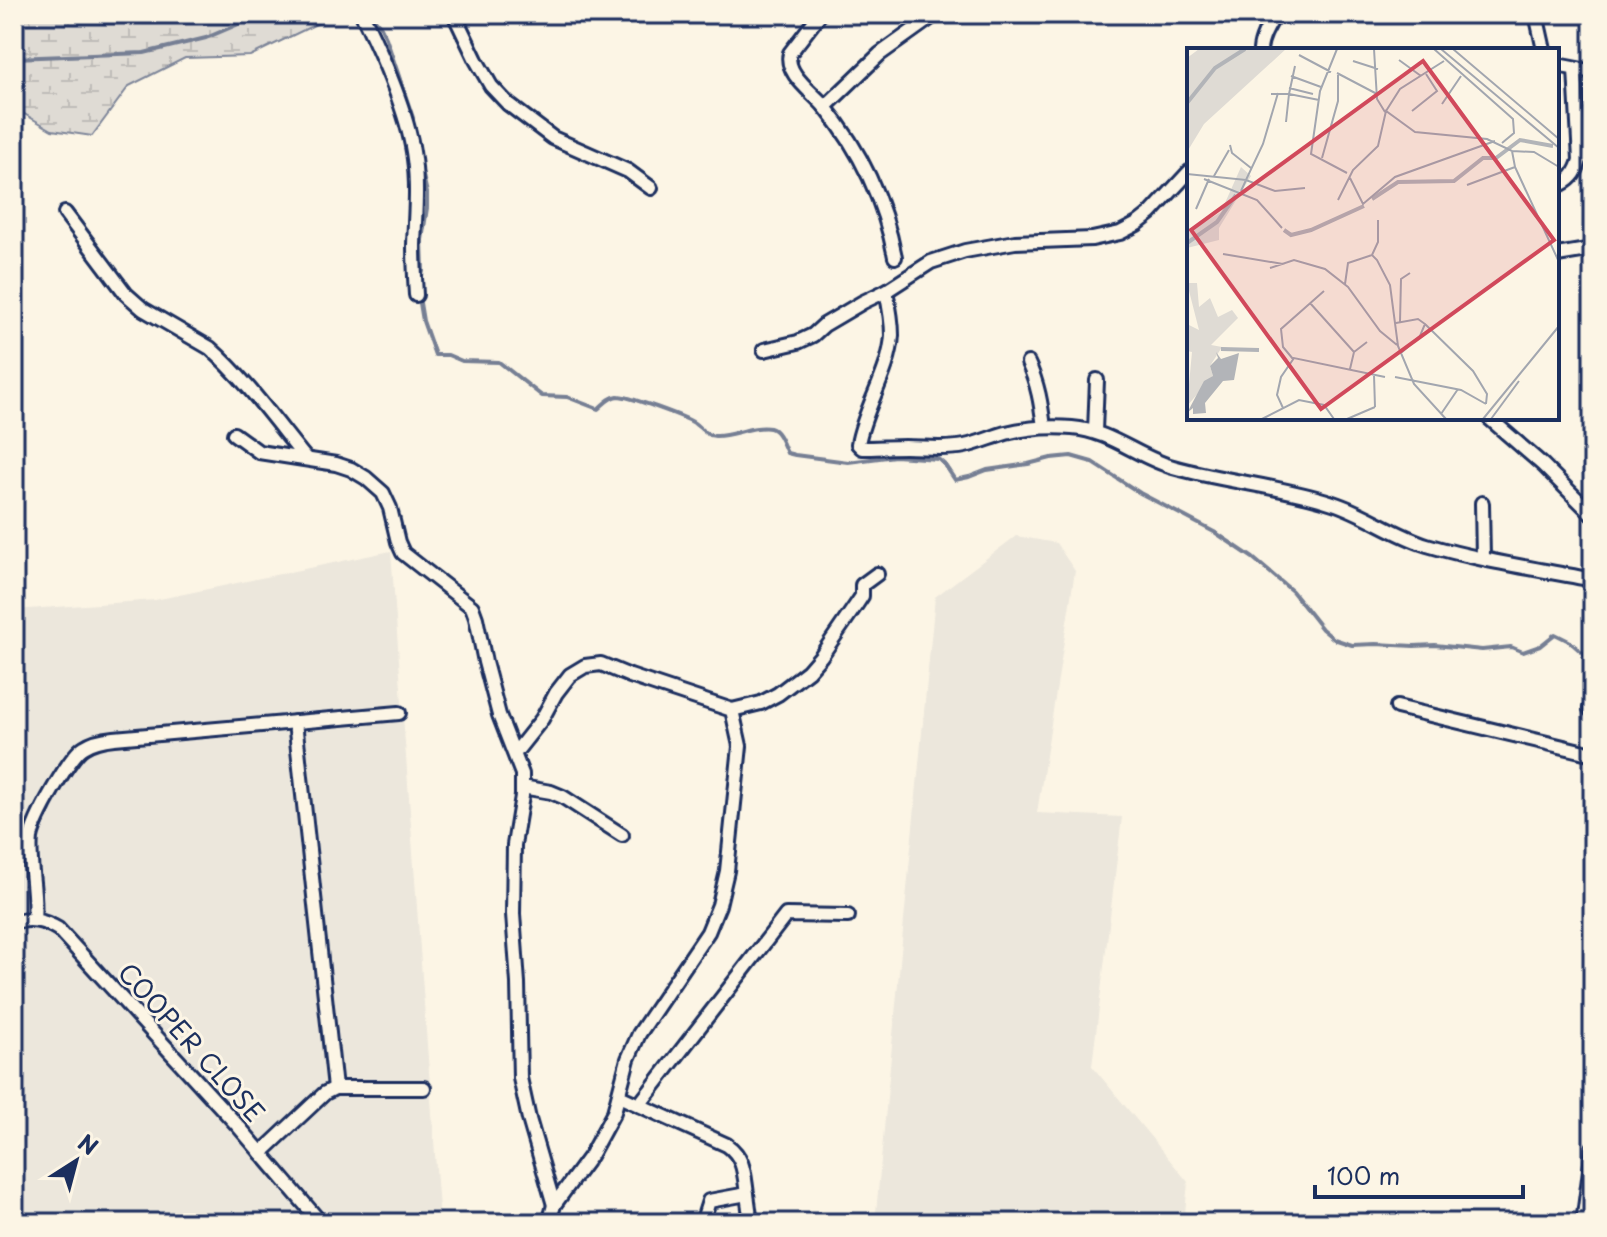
<svg xmlns="http://www.w3.org/2000/svg" width="1607" height="1237" viewBox="0 0 1607 1237" font-family="'Playpen Sans',sans-serif">
	<style>
		.built { fill: #ece7dc }
		.wetland { fill: url(#wetland-marsh); stroke: #7d8599; stroke-width: 2 }
		.lines { fill: none; stroke-linecap: round; stroke-linejoin: round }
		.stream { stroke: #767f94; stroke-width: 4 }
		.minor-casing { stroke: #1b2f5e; stroke-width: 18 }
		.minor { stroke: #fcf5e5; stroke-width: 12 }
		.labels { text-anchor: middle; stroke-width: 6; stroke-linejoin: round; paint-order: stroke }
		.street-label { font-size: 26px; fill: #1b2f5e; stroke: #fcf5e5 }
		.inset-river { fill: none; stroke: #b2b4b8; stroke-width: 4 }
		.inset-road { fill: none; stroke: #a2a6af; stroke-width: 2 }
		.view { fill: #d1495b; fill-opacity: 0.15; stroke: #d1495b; stroke-width: 4 }
		.inset-edge { fill: none; stroke: #1b2f5e; stroke-width: 4 }
	</style>
	<defs>
		<pattern id="wetland-marsh" width="20" height="14" patternUnits="userSpaceOnUse" patternTransform="scale(2)"><rect width="20" height="14" fill="#dfdbd4"/><path d="M1 5h8M5 5V1M11 12h8M15 12V8" fill="none" stroke="#bfbcb8"/></pattern>
	</defs>
	<rect width="100%" height="100%" fill="#fcf5e5"/>
	<filter id="ink" filterUnits="userSpaceOnUse"><feTurbulence type="fractalNoise" baseFrequency=".0125" numOctaves="2"/><feDisplacementMap in="SourceGraphic" scale="16" xChannelSelector="R" yChannelSelector="G"/><feConvolveMatrix kernelMatrix="1 2 1 2 8 2 1 2 1" color-interpolation-filters="sRGB"/></filter>
	<g filter="url(#ink)">
		<!-- built -->
		<g class="built">
			<path d="M1016,536l40,7 19,28 -38,242 85,4 -30,249 96,116 -4,41h-309l60,-626z"/>
			<path d="M391,551l49,672h-426v-613l141,-10z"/>
		</g>
		<!-- wetland -->
		<path class="wetland" d="M33,14h145l16,3 4,-3h139l-87,42 -65,2 -56,28 -37,50 -40,-6 -38,-22v-92z"/>
		<g class="lines">
			<!-- stream -->
			<g class="stream">
				<path d="M370,14l11,13 5,11 27,80v10"/>
				<path d="M14,58l130,-5 62,-15 56,-24"/>
				<path d="M420,163l7,30v15l-5,32 1,31 -3,13"/>
				<path d="M419,297l4,24 12,34h13l14,6 37,1 43,34 25,1 31,12c6,-5 11,-12 20,-13 10,0 68,21 76,27 7,5 12,13 21,13 16,1 37,-11 55,-8 9,2 13,17 17,25l8,2 53,7 47,-6 43,3 7,6 10,15 14,-3 18,-7 41,-6 23,-6 20,-2 21,6 48,31 76,40 37,25 39,33 30,38 12,10 18,6 24,-1 38,2 21,-1 47,5 29,-3 12,5 17,-6 15,-12 14,7 24,21"/>
			</g>
			<defs>
				<g id="minor">
					<path d="M362,14c20,41 47,100 52,145 4,29 1,57 0,86 0,17 1,33 2,50"/>
					<path d="M454,14l22,46 15,26 17,18 45,34 75,33 23,17"/>
					<path d="M820,14l-30,39c-6,21 24,40 35,54 37,45 59,93 70,150"/>
					<path d="M1536,14l8,36"/>
					<path d="M1260,50c1,-12 9,-26 16,-36"/>
					<path d="M1557,65l36,7"/>
					<path d="M825,107l55,-53 56,-40"/>
					<path d="M1557,186c13,-5 19,-12 23,-26l-5,-91"/>
					<path d="M65,213l61,81 17,15 67,39c36,32 65,73 96,111"/>
					<path d="M1557,255l36,-6"/>
					<path d="M886,291c3,14 6,29 6,44 -2,37 -28,73 -34,109l4,4c14,0 29,-1 43,-1 20,0 40,3 60,-1 14,-3 27,-9 41,-13 21,-5 44,-7 66,-5 39,3 65,29 101,39 53,15 108,19 160,36 32,10 61,32 94,42 54,16 111,24 166,35"/>
					<path d="M764,350l34,-8 15,-7 11,-10 39,-23 23,-11 45,-29 34,-11 50,-9 77,-3 28,-6 17,-9 14,-11 38,-41"/>
					<path d="M1028,363c10,21 13,41 16,64"/>
					<path d="M1489,418l54,47 50,50"/>
					<path d="M1095,431l2,-51"/>
					<path d="M234,434l25,18 77,12 15,5 15,9 17,15 7,15 8,34 5,11 69,54 4,11 9,44 14,53 23,59v22l-8,49 -1,69 5,69 2,95 9,41 25,86"/>
					<path d="M1482,503l1,55"/>
					<path d="M1397,707l196,47"/>
					<path d="M1590,709l3,3"/>
					<path d="M732,710l29,-7 17,-9 30,-23 13,-15 35,-51 6,-9v-11l15,-11"/>
					<path d="M295,722l40,366"/>
					<path d="M515,753l27,-34 14,-26 14,-18 15,-9 16,-2 29,12 102,34 8,36 -13,125 -8,34 -11,27 -69,102 -11,25 -14,53 -24,44 -36,49 -5,18"/>
					<path d="M522,787l29,5 12,5 59,38"/>
					<path d="M34,919c3,-28 -6,-56 -3,-81 2,-17 39,-83 53,-91 9,-6 20,-8 30,-9l285,-25"/>
					<path d="M14,922c17,-4 29,-2 44,7l181,198 82,96"/>
					<path d="M619,1096l108,49c18,13 17,30 20,49l-38,7 -7,22"/>
					<path d="M639,1105l147,-190 62,1"/>
					<path d="M261,1153l64,-60 10,-5h89"/>
					<path d="M747,1194l4,29"/>
					<path d="M14,1219l3,4"/>
					<path d="M1583,1223l10,-75"/>
				</g>
			</defs>
			<!-- minor casing -->
			<use href="#minor" class="minor-casing"/>
			<!-- minor -->
			<use href="#minor" class="minor"/>
		</g>
	</g>
	<g class="labels">
		<!-- street labels -->
		<g class="street-label">
			<text transform="translate(191 1043) rotate(48)" y="9">COOPER CLOSE</text>
		</g>
	</g>
	<!-- overview -->
	<g transform="translate(1187 48)">
		<rect width="372" height="372" fill="#fcf5e5"/>
		<path d="M12,1h87l-82,75 -17,28v-94zM54,119l10,9 -32,52v12l-32,8v-15l34,-21zM0,235h10l2,24 11,-9 8,19 14,-7 6,8 -27,27 11,2 -12,19 3,10 -26,30 5,-54 -5,-1v-27l12,6z" fill="#dfdbd4"/>
		<path d="M29,304l5,7 18,-6 -5,27 -11,1 -18,22 1,10 -13,1v-6l-6,5 17,-32 9,-5 -3,-10 8,-8z" fill="#b2b4b8"/>
		<path class="inset-river" d="M0,55l28,-35 30,-19M185,151l26,-17 56,-1 29,-23h13l24,-18 33,6M97,182l7,5 20,-5 53,-24M0,195l30,-21 19,-27M34,301l38,1"/>
		<path class="inset-road" d="M150,1l-17,42 -9,63 36,19M187,1l3,50 8,13M247,1l79,70 1,14 -12,10M254,1l118,99M266,1l106,90M112,7l32,17M212,12l22,16M166,13l25,8M108,18l-6,28 30,6M150,25l40,21M104,28l30,11M102,40l24,6M84,46h18l-3,28M255,56l19,-28M199,63l14,-22 44,-28M225,63l25,-20 -11,-17M43,97l2,8 19,15M325,103l3,16 44,95M135,110l16,-57v-26M0,126l59,6 17,-36 15,-51M27,128l15,-26M163,130l13,26 32,-27 100,-36M17,131l53,21 25,28M280,137l48,-18M54,143l5,-11 29,11 30,-3M151,152l15,-30 25,-24 8,-35 29,21 72,7 25,12 22,1 25,15M9,161l13,-30M36,206l60,10M185,207l6,-13v-22M83,220l24,-8 31,9 23,18 32,44 17,14M158,236l3,-21 24,-8 5,5 13,25 8,61 16,38 32,35M123,255l44,49M213,274l1,-43 9,-6M209,275l22,-4 7,5 -5,12 -19,17M238,276l48,47 14,23 -1,10M106,311l-10,-12 -2,-18 43,-38M163,321l4,-17 13,-10M187,327l1,32M208,329l66,13 25,14M96,360l-6,-13 4,-18 13,-19 91,19M254,366l17,-25M75,371l37,-19 25,5 10,14M160,371l28,-12M296,371l76,-93M304,371l28,-38"/>
		<path class="view" d="M236,13l131,179 -233,169 -130,-179z"/>
		<rect width="372" height="372" class="inset-edge"/>
	</g>
	<!-- margin -->
	<rect width="1607" height="1237" fill="none" stroke="#fcf5e5" stroke-width="48"/>
	<rect x="24" y="24" width="1559" height="1189" fill="none" stroke="#1b2f5e" stroke-width="3" filter="url(#ink)"/>
	<!-- north arrow -->
	<g transform="translate(76 1161) rotate(36)" stroke="#fcf5e5" stroke-width="6" paint-order="stroke">
	<path d="M0-6L14 30L0 20L-14 30Z" fill="#1b2f5e"/>
	<text y="-12" font-size="22" font-weight="bold" text-anchor="middle" fill="#1b2f5e">N</text>
	</g>
	<!-- scale -->
	<path d="M1315 1185v12h208v-12" fill="none" stroke="#1b2f5e" stroke-width="4"/>
	<text x="1327" y="1185" font-size="24" fill="#1b2f5e" stroke="#fcf5e5" stroke-width="6" paint-order="stroke">100 m</text>
</svg>
